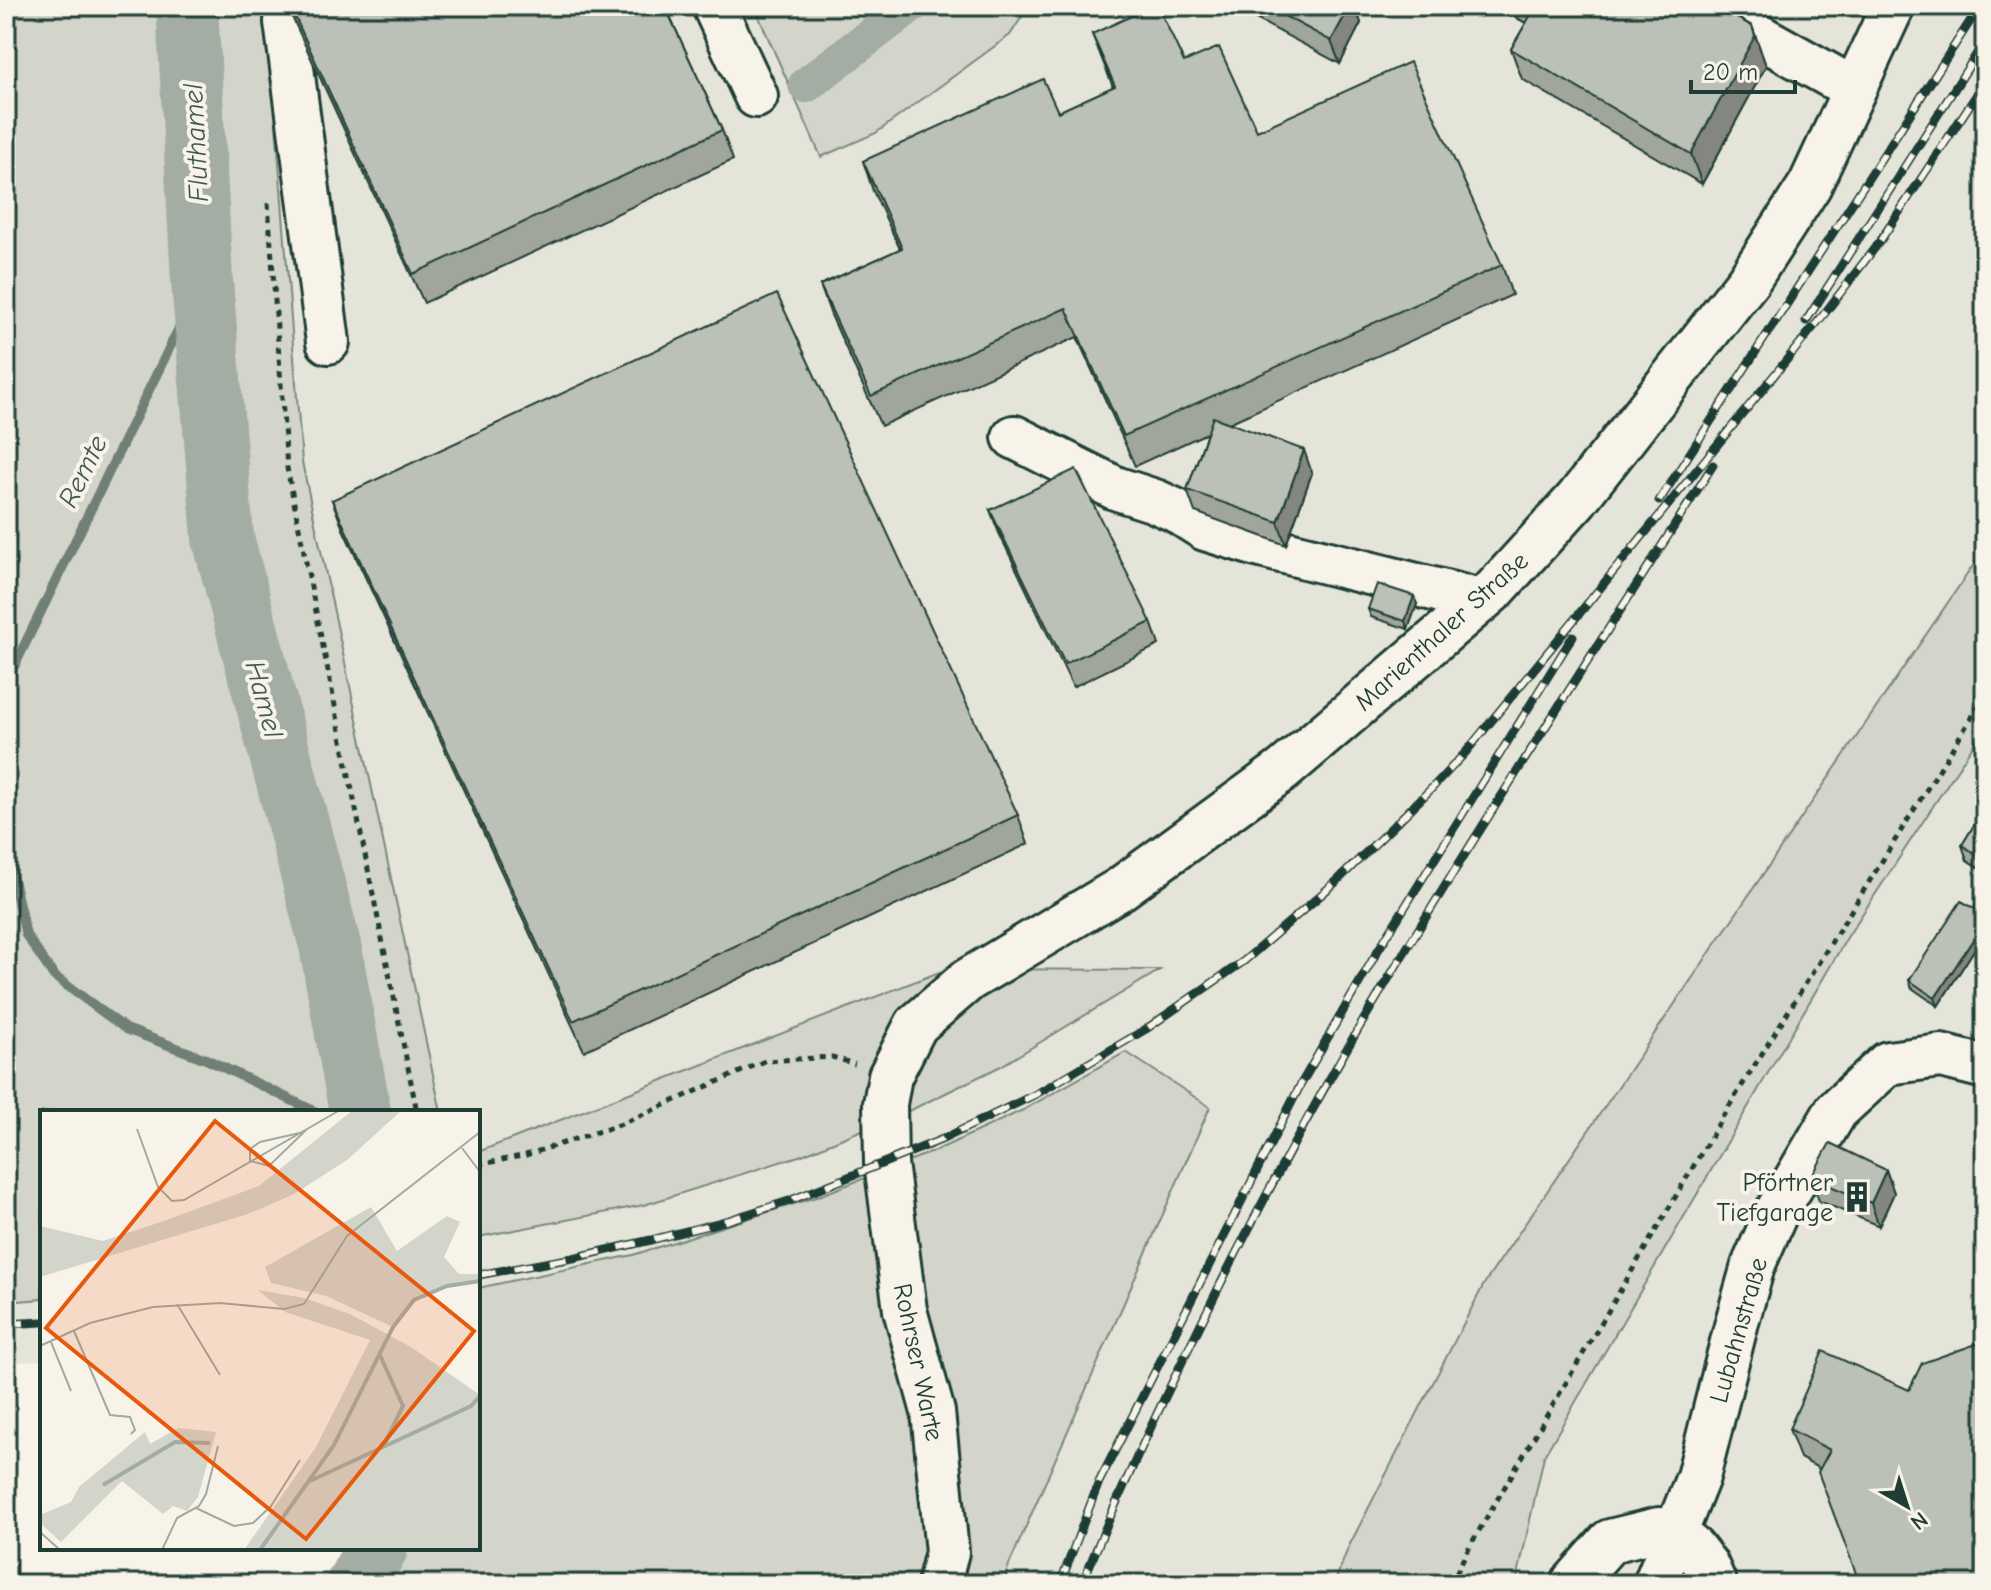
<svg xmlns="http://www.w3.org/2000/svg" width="1991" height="1590" viewBox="0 0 1991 1590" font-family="'Comic Neue',sans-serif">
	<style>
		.built { fill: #e5e4d9 }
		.green { fill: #d3d5ca; stroke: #79897f; stroke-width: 2 }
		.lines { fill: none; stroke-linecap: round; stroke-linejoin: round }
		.stream { stroke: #6f8077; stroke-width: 10 }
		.canal { stroke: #a4ada3; stroke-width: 36 }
		.river { stroke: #a4ada3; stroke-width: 62 }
		.minor-casing { stroke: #1f3d34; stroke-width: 48 }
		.path { stroke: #1f3d34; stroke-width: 5; stroke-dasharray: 6 6; stroke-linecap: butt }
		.minor { stroke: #f7f3e8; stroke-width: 42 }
		.rail-casing { stroke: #1f3d34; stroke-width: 9 }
		.rail { stroke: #f7f3e8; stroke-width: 6; stroke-dasharray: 18; stroke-linecap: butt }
		.wall { fill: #a1a69d; stroke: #1f3d34; stroke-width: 2 }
		.shaded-wall { fill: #83877f; stroke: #1f3d34; stroke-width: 2 }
		.building { fill: #bbc1b6; stroke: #1f3d34; stroke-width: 2 }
		.labels { text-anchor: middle; stroke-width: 8; stroke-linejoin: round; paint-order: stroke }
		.street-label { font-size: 26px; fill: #1f3d34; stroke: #f7f3e8 }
		.poi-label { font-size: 26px; fill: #1f3d34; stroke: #f7f3e8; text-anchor: end }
		.water-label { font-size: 28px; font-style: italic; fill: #405950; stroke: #f7f3e8 }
		.inset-river { fill: none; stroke: #a4ada3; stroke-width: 4 }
		.inset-road { fill: none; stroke: #a1aaa0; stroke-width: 2 }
		.view { fill: #e8590c; fill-opacity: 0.15; stroke: #e8590c; stroke-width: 4 }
		.inset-edge { fill: none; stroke: #1f3d34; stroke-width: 4 }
	</style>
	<rect width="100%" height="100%" fill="#f7f3e8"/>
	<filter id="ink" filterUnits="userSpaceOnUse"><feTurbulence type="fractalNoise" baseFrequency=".0125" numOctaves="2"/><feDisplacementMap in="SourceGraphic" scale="16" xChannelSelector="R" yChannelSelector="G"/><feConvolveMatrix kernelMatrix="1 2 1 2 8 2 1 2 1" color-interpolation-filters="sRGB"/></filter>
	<g filter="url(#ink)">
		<!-- built -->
		<g class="built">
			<path d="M267,6h487l67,151 189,-122 19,-29h956v542l-501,736 -135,262 -15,38h-331l123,-532 -103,58 -86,40 -121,47 -184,58 -154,33v-51l166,-32 158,-50 111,-46 88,-42 79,-47 -133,-51 -469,183v-40h-37l-139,-650z"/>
			<path d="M1985,727v857h-469l28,-128 304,-520z"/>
			<path d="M42,1299v61l-36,3v-61z"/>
		</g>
		<!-- green -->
		<g class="green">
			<path d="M6,6h261l35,456 139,650h-399v187l-36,3z"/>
			<path d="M754,6h275l-19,29 -134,98 -55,24z"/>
			<path d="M1985,548v179l-137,209 -304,520 -28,128h-182l15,-38 135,-262z"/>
			<path d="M947,969l213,1 -159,96 -88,43 -111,46 -158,50 -166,32v-85z"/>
			<path d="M1126,1052l84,55 -201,458 -6,19h-646l20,-36h101v-260l155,-33 183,-58 121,-47 86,-40z"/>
		</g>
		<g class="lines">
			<!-- stream -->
			<g class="stream">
				<path d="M6,683l196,-402"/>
				<path d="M6,850l20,85 28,41 72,53 80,30 110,53"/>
			</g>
			<!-- canal -->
			<path class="canal" d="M806,85l104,-79"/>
			<!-- river -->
			<g class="river">
				<path d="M187,6l15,275 21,257 107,407 30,167"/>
				<path d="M357,1584l20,-36"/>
			</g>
			<defs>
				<g id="minor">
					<path d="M288,6l-2,16 42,320"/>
					<path d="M714,6l42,90"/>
					<path d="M1701,6l49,25 104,58"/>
					<path d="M1014,437l101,51 40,13 20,9 30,19 52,16 224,56"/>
					<path d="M939,1584l8,-32 -14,-140 -28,-102 -19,-147 -1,-59 5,-28 26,-51 52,-45 152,-91 163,-119 212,-181 81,-89 172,-219 62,-96 83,-179"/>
					<path d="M1572,1584l38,-43 49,-12 17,6 17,13 14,18 8,18"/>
					<path d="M1655,1584l43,-107 39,-155 16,-56 23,-53 60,-102 52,-48 53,-7 44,11"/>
				</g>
			</defs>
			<!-- minor casing -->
			<use href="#minor" class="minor-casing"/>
			<!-- path -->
			<g class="path">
				<path d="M268,203l19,265 130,644"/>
				<path d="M478,1165l48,-10 93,-30 146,-64 67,-4 23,7"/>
				<path d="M1451,1584l16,-33 256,-435 262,-420"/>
			</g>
			<!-- minor -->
			<use href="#minor" class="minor"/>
			<defs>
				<g id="rail">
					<path d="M1806,321l179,-280"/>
					<path d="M1659,501l321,-495"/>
					<path d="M478,1275l95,-17 78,-18 78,-20 60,-19 154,-62 95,-46 108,-64 98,-68 93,-80 95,-93 34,-36 359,-439 55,-72 105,-159"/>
					<path d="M6,1324l36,-2"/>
					<path d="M1060,1584l39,-102 202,-398 76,-132 196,-316"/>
					<path d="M1082,1584c42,-104 91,-205 141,-305 48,-94 97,-187 152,-278 108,-181 225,-357 338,-536"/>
				</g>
			</defs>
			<!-- rail casing -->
			<use href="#rail" class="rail-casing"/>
			<!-- rail -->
			<use href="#rail" class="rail"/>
		</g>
		<!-- wall -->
		<g class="wall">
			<path d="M287,6h378l57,124 11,30 -309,143z"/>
			<path d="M1232,6h123l6,17 -21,41z"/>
			<path d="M1507,6h208l37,20 14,40 -64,118 -180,-105 -11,-30 15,-26 -15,-8z"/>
			<path d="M1092,34l92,28 73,69 245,134 10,30 -283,128 83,50 -26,72 -91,-33 -8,-22 20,-57 -72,33 -58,-129 -196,89 -50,-111 -11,-30 80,-36 -27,-58 -10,-30 195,-49 55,-25z"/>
			<path d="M332,500l686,315 10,29 -444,207 -241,-522z"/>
			<path d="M990,510l161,112 8,23 -86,42 -74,-154z"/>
			<path d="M1417,604l-9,25 -37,-12 -3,-8z"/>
			<path d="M1985,807v65l-18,-12 -5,-15z"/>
			<path d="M1985,914v19l-47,73 -26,-18 -3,-8z"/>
			<path d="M1886,1170l8,23 -15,33 -60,-25 -8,-23z"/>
			<path d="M1985,1341l-165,128 -20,-11 -11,-29 120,-39z"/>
		</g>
		<!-- shaded-wall -->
		<g class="shaded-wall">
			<path d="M1350,6h5l6,17 -21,41 -9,-23z"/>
			<path d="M1752,26l14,40 -64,118 -11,-30z"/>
			<path d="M1304,450l8,23 -26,72 -8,-23z"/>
			<path d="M1414,596l3,8 -9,25 -3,-8z"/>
			<path d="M1985,921v12l-47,73 -3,-8z"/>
			<path d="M1886,1170l8,23 -15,33 -8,-23z"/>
		</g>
		<!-- building -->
		<g class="building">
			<path d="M290,6h375l57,124 -309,144z"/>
			<path d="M1153,6h5l26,56 35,-15 38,84 153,-69 92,203 -378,171 -58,-128 -195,88 -51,-111 82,-37 -39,-87 180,-82 15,33 57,-26 -23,-52z"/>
			<path d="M1266,6h84l-19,35z"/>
			<path d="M1517,6h19l-5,8z"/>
			<path d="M1536,6h179l37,20 3,10 -64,118 -180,-105z"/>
			<path d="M777,294l241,521 -445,206 -241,-521z"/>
			<path d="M1213,417l91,33 -26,72 -91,-32z"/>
			<path d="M1076,469l75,153 -86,42 -75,-154z"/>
			<path d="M1377,584l37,12 -9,25 -37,-12z"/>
			<path d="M1985,807v53l-23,-15z"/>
			<path d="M1961,901l24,13v7l-50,77 -26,-18z"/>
			<path d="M1830,1143l56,27 -15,33 -60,-25z"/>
			<path d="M1985,1341v243h-125l-42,-112 12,-22 -41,-21 34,-78 86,39 13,-27z"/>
		</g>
	</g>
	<!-- icons -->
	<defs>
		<symbol id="building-bare" viewBox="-9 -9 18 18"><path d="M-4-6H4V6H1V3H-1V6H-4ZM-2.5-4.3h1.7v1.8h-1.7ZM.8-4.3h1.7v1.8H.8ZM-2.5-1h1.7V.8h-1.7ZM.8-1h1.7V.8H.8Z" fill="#1f3d34" stroke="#f7f3e8" stroke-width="2.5" paint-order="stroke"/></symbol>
	</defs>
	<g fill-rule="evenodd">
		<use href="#building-bare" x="1835" y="1175" width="44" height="44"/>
	</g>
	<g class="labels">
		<!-- street labels -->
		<g class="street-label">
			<text transform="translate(1441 631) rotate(-42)" y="9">Marienthaler Straße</text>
			<text transform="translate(1738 1330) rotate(-74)" y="9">Lubahnstraße</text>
			<text transform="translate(919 1362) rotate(78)" y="9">Rohrser Warte</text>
		</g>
		<!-- poi labels -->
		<g class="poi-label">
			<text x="1833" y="1191">Pförtner<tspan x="1833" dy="30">Tiefgarage</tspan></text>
		</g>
		<!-- water labels -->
		<g class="water-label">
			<text transform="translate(195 143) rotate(-93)" y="10">Fluthamel</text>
			<text transform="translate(82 471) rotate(-64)" y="10">Remte</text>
			<text transform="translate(265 699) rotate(75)" y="10">Hamel</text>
		</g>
	</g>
	<!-- overview -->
	<g transform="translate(40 1110)">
		<rect width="440" height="440" fill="#f7f3e8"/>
		<path d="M313,0h49l-55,50 -53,34 -46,20 -208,63v-51l63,15 61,-20 95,-35zM331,97l26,44 50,-35 13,6 -16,35 15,17h21v7l-33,5 -33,14 -21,27 -67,-31 -55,-13 -6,-16zM218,180l46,8 46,16 61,33 69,48v155h-236l72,-103 54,-107 -85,-28zM138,318l38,4 -18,65 -11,14 -14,-5 -10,8 -41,-33 -61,61 -21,-19v-8l31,-13 8,-15 66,-55 5,12z" fill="#d3d5ca"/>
		<path class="inset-river" d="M339,243l24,53 -19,39M270,371l161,-75 9,-10M63,375l72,-43 35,1M220,440l74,-105 59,-118 21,-27 33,-14 33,-5"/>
		<path class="inset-road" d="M97,19l21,58 14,14 12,-1 156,-90M264,22l-35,34 -19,-5v-12l10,-7zM422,38l18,24M137,194l43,71M34,221l36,84 20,2 5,13 -4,4M11,232l20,49M0,236l50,-23 63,-16 67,-4 64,6 20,-5 43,-68 133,-104M156,398l38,18 19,-3 18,-17 29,-46M0,422l20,18M122,440l15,-32 22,-12 7,-12 12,-48"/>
		<path class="view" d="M175,11l259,210 -168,208 -260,-211z"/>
		<rect width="440" height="440" class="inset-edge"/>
	</g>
	<!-- margin -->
	<rect width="1991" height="1590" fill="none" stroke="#f7f3e8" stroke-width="32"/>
	<rect x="16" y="16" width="1959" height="1558" fill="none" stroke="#1f3d34" stroke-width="3" filter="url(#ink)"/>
	<!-- north arrow -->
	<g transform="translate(1907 1506) rotate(141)" stroke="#f7f3e8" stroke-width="6" paint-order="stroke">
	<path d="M0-6L14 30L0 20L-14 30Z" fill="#1f3d34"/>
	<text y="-12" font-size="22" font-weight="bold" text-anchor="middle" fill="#1f3d34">N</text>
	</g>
	<!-- scale -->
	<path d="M1691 80v12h104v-12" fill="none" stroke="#1f3d34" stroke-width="4"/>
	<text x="1703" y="80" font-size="24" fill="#1f3d34" stroke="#f7f3e8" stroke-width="6" paint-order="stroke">20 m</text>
</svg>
